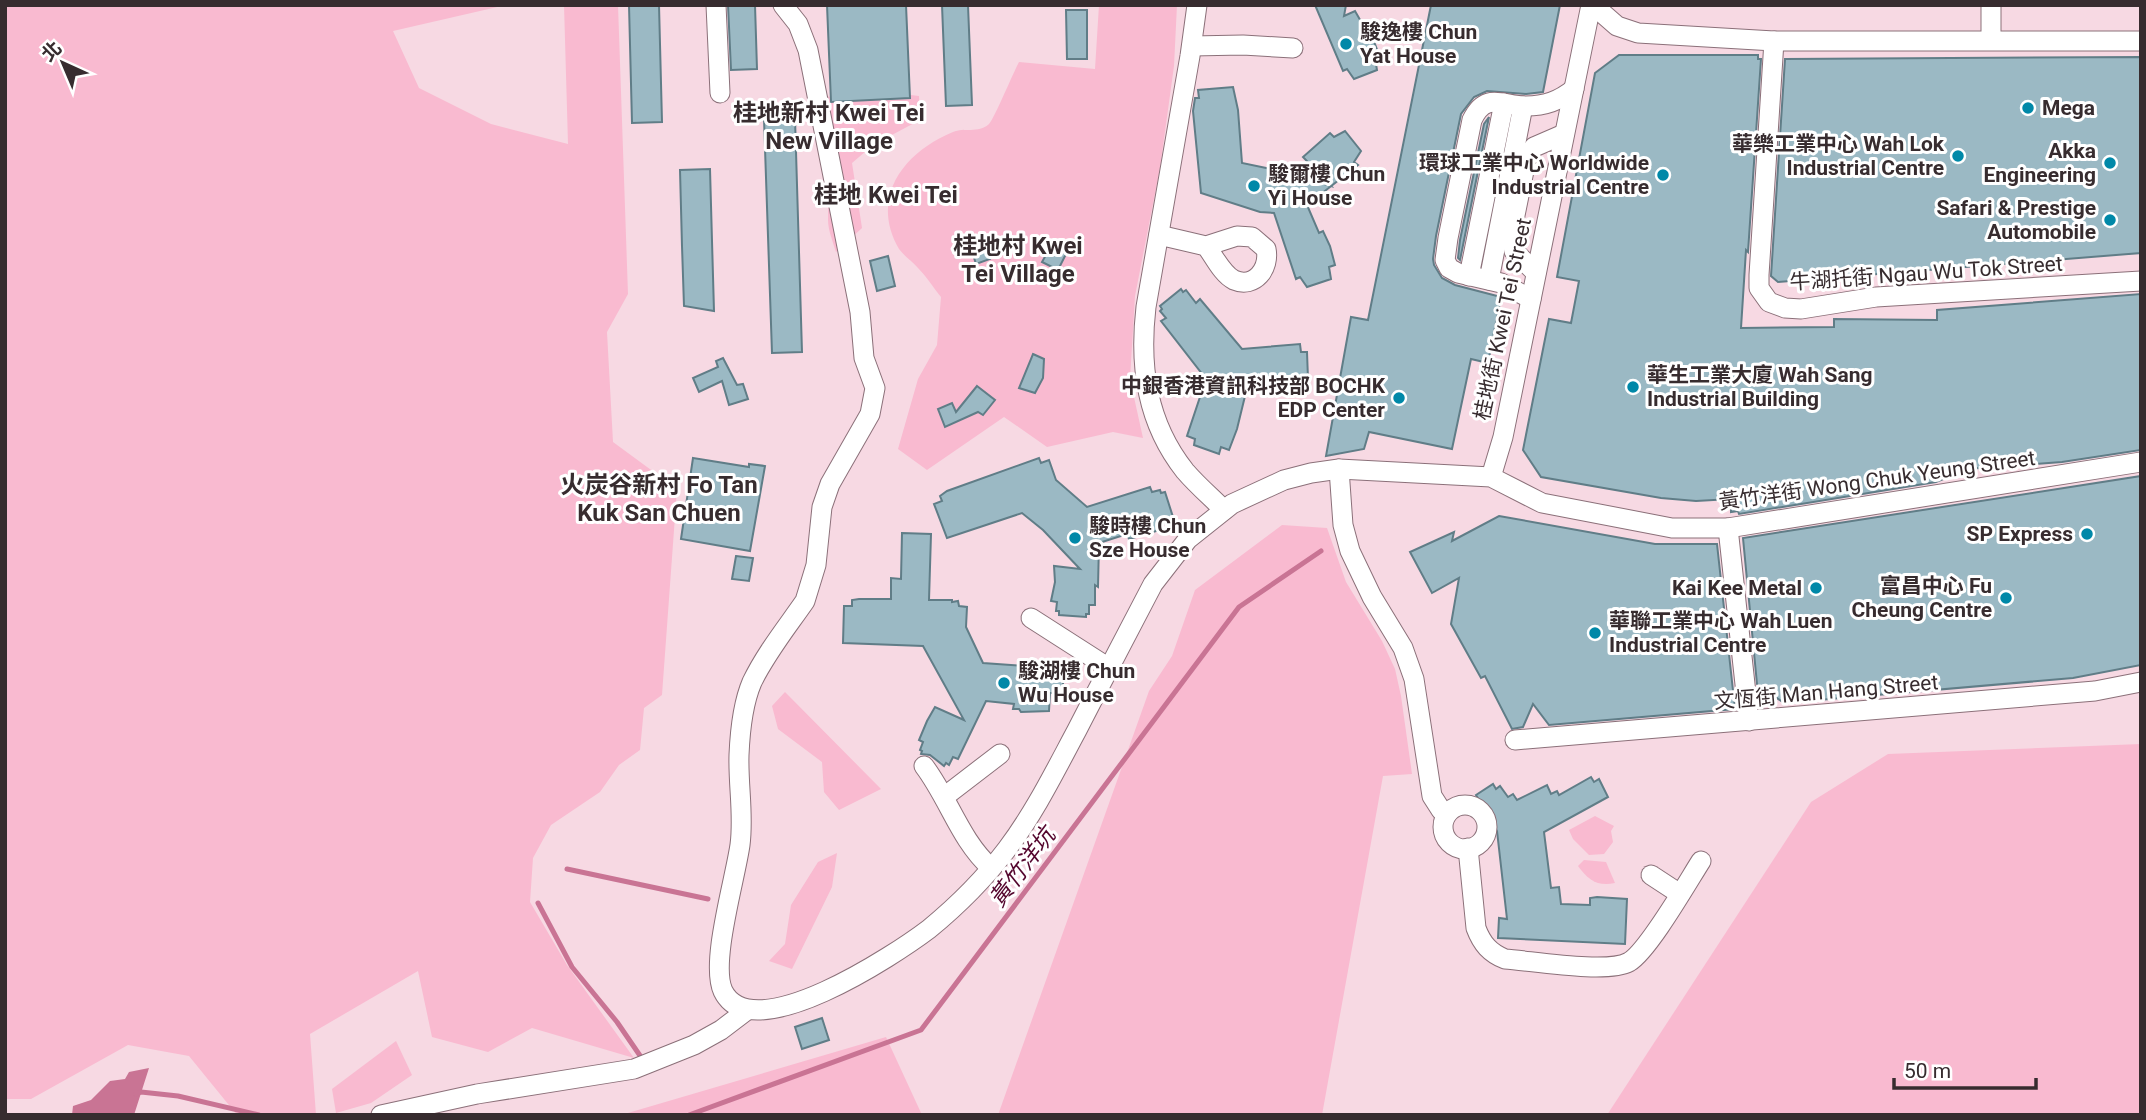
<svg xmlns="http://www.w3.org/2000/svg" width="2146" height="1120" viewBox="0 0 2146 1120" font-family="Roboto,'Noto Sans TC',sans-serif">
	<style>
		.green { fill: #f9bad0 }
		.water { fill: #c97494 }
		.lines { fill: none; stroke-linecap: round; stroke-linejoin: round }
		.stream { stroke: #c97494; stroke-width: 5 }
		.building { fill: #9bb9c4; stroke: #607d87; stroke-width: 2 }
		.minor-casing { stroke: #8b7079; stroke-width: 21 }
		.minor { stroke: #fff; stroke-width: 19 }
		.poi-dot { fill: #0088a8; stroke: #fff; stroke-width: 2.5 }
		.labels { text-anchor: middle; stroke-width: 6; stroke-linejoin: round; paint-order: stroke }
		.poi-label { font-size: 21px; font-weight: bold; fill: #372c2f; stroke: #fff; text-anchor: end }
		.street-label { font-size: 21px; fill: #372c2f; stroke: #fff }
		.water-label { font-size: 23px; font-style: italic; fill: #54052d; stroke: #fff }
		.quarter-label { font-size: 24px; font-weight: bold; fill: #372c2f; stroke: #fff }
	</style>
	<rect width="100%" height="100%" fill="#f7d9e3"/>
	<!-- green -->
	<g class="green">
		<path d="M5,5h501l-113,26 26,57 72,36 77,20 -4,-139h54l10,289 -21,38 6,110 64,47 -15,206 -18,13 -4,42 -21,15 -19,27 -49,33 -18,33 -3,44 37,63 67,93 -102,-30 -44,24 -56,-15 -14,-66 -108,63 6,81h-79l-48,-59 -61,-11 -97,54h-26z"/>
		<path d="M1099,5h78l-3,61 -14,102 -25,128 -5,83 13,59 -30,-6 -66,15 -43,-30 -77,53 -29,-21 20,-70 19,-34 4,-48c-8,-10 -15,-21 -23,-29 -6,-7 -14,-12 -19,-19 -30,-52 5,-97 54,-117 11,-5 25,2 36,-8 6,-7 24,-51 30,-62l76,7z"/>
		<path d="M886,92l33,4 1,24 -47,25 -21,18 10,65 -26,24c-3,-10 -8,-22 -8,-32 0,-48 16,-73 -4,-123z"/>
		<path d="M1282,525l45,3 19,54 36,59 13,28 6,27 11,78 -29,2 -61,339h-324l151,-424 23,-35 23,-66z"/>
		<path d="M785,692l96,97 -42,21 -15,-18 -2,-30 -44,-33 -6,-23z"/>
		<path d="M2141,744v371h-534l204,-313 77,-48z"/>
		<path d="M1595,816l19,10 -3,5 2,11 -9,12 -15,1 -16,-16 -4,-9z"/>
		<path d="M837,853l-5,34 -40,82 -23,-8 16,-17 6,-39 27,-43z"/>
		<path d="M1584,860l22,2 9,21c-17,4 -27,-3 -37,-17z"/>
		<path d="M886,1037l36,78h-301z"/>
		<path d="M396,1041l16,34 -41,28 -35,10 -4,-24z"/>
	</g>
	<!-- water -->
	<path class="water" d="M149,1068l-15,47h-62l1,-9 18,-6 19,-19 15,-2 4,-7z"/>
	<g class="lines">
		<!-- stream -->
		<g class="stream">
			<path d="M567,869l141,30"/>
			<path d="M538,903l34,64 45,55 26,38"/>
			<path d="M136,1094l5,-2 37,4 81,19"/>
			<path d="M689,1115l232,-85 318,-423 82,-56"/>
		</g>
	</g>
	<!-- building -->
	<g class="building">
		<path d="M629,5h30l3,117 -30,1z"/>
		<path d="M728,5h27l2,64 -26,1z"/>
		<path d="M827,5h79l4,93 -79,4z"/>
		<path d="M942,5h26l4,100 -26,1z"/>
		<path d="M1315,5h31l-2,11 11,-5 8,14 4,-2 12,32 -4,3 2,12 -23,9 -7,-10 -4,2z"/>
		<path d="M1431,5h129l-17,87 -17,2 -39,-3 -13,6 -13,17 -25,122 -3,23 1,6 8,13 13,7 46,12 -13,66 -17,-4 -19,90 -83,-17 -5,17 -38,7 25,-139 17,3z"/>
		<path d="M1066,10h21v49h-20z"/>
		<path d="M1619,55h139v4h3l-13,193 -2,-2 -5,78 93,-1v-8l103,1v-10l204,-16v156l-79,12 -108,8 -3,6 -15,6 -197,32 -1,-3 -7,1v-13l-35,2 -35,-3 -120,-21 -18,-27 26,-131 22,4 8,-42 -22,-4 38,-204z"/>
		<path d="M2141,57v196l-363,29 -7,-6 14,-217z"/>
		<path d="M1233,87l5,23 4,53 29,6 60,17 -28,-29 27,-24 4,4 11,-6 16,20 -7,11 4,3 -51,40 12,28 4,-2 7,15 5,19 -6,2 2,12 -24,8 -7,-10 -4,2 -22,-66 -14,-1 -59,-19 -8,-82 2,-13h4l-1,-8z"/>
		<path d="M1489,117l-29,143 -2,-2 2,-18 24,-116z"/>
		<path d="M795,118l7,234 -30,1 -8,-234z"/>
		<path d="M710,169l2,72 2,70 -30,-5 -2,-60 -2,-76z"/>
		<path d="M983,237l7,22 -14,5 -7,-22z"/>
		<path d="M1051,246l15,8 -8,16 -16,-8z"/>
		<path d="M888,256l7,30 -18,5 -7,-30z"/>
		<path d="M1181,289l2,3 3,-2 10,13 4,-4 42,50 58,-5 1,8h6l1,27h-4v8l-21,4 -37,1 -9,37 -8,21 -8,-3 -2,7 -25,-9 1,-6 -8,-3 19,-57 -45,-58 5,-3 -6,-7 2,-2 -2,-3z"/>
		<path d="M1033,354l11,5 -1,19 -8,15 -16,-5z"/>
		<path d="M723,358l14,27 6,-1 5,15 -19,6 -7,-24 -23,11 -6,-14 25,-11 -2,-6z"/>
		<path d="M977,386l18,14 -12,15 -5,-3 -33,15 -7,-18 14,-6 4,9z"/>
		<path d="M693,458l56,9v-3l16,2 -15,85 -69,-12z"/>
		<path d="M1039,458l2,5 8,-3 7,20 31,27 63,-20 2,5 8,-2 1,3 4,-1 8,25 -5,1 2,3 -8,3 1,5 -34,10 -2,-5 -28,9 -1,44 -3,-2v20h-6v9h-3v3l-27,-2v-4h-3l1,-9 -6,-1 4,-19 -1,-16 26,3 -37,-39 -21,-17 -75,25 -13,-34 8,-3 -2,-5 7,-5z"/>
		<path d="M2141,476v189l-68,13 -289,25 -27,-19 -14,-146z"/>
		<path d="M1499,516l156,28h62l18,165 -186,16 -16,-21 -10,23 -11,2 -27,-53 -4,2 -30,-54 8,-46 -27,15 -22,-41 44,-20 -2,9z"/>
		<path d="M902,533l29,1 -2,66h23v2l6,-1 1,5 8,1 -1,20 17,36 69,5 -1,5 9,1v3h3v10l-5,6h-8l-1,18 -28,1 -2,-3h-6l1,-5 -28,-3 -28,58 -5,-2 -4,8 -3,-2 -2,3 -14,-11 -9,-1 1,-3 -2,-1 3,-8 -4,-2 8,-19 8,-14 29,13 -41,-74 -80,-3 1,-37h8v-6l7,-1h32v-21l10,1z"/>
		<path d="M736,556l17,2 -4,23 -17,-2z"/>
		<path d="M1591,777l3,5 5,-3 9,18 -64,35 7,56 8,-1 2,17 29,1v-7l7,-1 30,2 -2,45 -127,-6 1,-20 8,1 -10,-88 -21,-36 17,-11 3,5 4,-3 8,11 5,-3 4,6 30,-15 4,9 6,-3 2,4z"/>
		<path d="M822,1018l7,22 -27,9 -7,-22z"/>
	</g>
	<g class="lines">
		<defs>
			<g id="minor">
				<path d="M716,5l4,88"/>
				<path d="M783,5l15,19 10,26 52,262 4,46 11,30 -5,26 -40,70 -8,23 -6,58 -11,36c-18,26 -39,52 -53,81 -9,21 -12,49 -13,73 -1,30 5,60 1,90 -5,35 -30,118 -17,146 29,59 173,-37 206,-62 28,-23 56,-51 78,-80 28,-37 48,-78 70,-119 25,-49 51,-98 76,-146l35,-45 44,-35 52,-24 27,-7 28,-4 152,8 51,26 130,25h56l413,-66"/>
				<path d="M1197,5l-7,51 -44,251c-7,60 1,116 39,164 12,14 26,26 39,39"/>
				<path d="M1598,5l3,7 16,14 21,7 136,8h367"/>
				<path d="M1991,5v35"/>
				<path d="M1774,41l-15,234v13l10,14 16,6 16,1 75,-12 265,-16"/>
				<path d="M1192,46l51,-1 50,3"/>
				<path d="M1159,235l47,11 31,-10 15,1 14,12c4,19 -11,40 -32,31 -12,-6 -20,-24 -28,-34"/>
				<path d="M1536,273l-22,-22 -3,-16 16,-79 7,-9 30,-13"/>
				<path d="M1469,276l35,-173"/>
				<path d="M1489,280l34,-174"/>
				<path d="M1531,299l-30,-16 -43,-10 -9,-5 -4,-8 3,-22 24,-118c14,-29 30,-14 54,-14 19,0 33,-5 48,-17"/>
				<path d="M1339,469l4,56 7,26 22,46 31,51 11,31 18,117 9,14 6,4"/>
				<path d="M1491,477l12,-40 88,-432"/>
				<path d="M1728,528l21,193"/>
				<path d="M1031,618l78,50"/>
				<path d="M1515,740l580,-49 46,-9"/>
				<path d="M924,766c25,33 36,74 67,102"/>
				<path d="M944,797l56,-43"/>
				<circle cx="1465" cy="827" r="22"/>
				<path d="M1468,848l8,80c6,16 14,25 29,31 28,2 102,15 124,3 19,-11 58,-79 72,-101"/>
				<path d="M1651,875l29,19"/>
				<path d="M381,1115l96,-21 157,-25 60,-24 27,-15 25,-19"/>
			</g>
		</defs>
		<!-- minor casing -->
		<use href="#minor" class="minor-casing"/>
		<!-- minor -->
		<use href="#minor" class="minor"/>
	</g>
	<!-- markers -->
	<g class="poi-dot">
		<circle cx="1346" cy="44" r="7"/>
		<circle cx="2028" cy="108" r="7"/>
		<circle cx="1958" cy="156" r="7"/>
		<circle cx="2110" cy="163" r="7"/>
		<circle cx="1663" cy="175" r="7"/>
		<circle cx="1254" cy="186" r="7"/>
		<circle cx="2110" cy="220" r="7"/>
		<circle cx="1633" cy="387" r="7"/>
		<circle cx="1399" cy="398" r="7"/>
		<circle cx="2087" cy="534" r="7"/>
		<circle cx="1075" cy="538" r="7"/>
		<circle cx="1816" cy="588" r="7"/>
		<circle cx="2006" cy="598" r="7"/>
		<circle cx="1595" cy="633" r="7"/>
		<circle cx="1004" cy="683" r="7"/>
	</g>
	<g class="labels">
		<!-- poi labels -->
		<g class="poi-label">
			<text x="1360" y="39" text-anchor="start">駿逸樓 Chun<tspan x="1360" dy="24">Yat House</tspan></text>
			<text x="2042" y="115" text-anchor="start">Mega</text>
			<text x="1944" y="151">華樂工業中心 Wah Lok<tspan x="1944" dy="24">Industrial Centre</tspan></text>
			<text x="2096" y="158">Akka<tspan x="2096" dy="24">Engineering</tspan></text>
			<text x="1649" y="170">環球工業中心 Worldwide<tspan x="1649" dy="24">Industrial Centre</tspan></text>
			<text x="1268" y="181" text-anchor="start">駿爾樓 Chun<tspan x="1268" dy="24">Yi House</tspan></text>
			<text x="2096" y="215">Safari &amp; Prestige<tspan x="2096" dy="24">Automobile</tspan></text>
			<text x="1647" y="382" text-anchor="start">華生工業大廈 Wah Sang<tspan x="1647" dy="24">Industrial Building</tspan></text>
			<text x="1385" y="393">中銀香港資訊科技部 BOCHK<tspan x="1385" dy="24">EDP Center</tspan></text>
			<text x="1089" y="533" text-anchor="start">駿時樓 Chun<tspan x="1089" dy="24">Sze House</tspan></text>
			<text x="2073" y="541">SP Express</text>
			<text x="1992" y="593">富昌中心 Fu<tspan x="1992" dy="24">Cheung Centre</tspan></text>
			<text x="1802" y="595">Kai Kee Metal</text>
			<text x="1609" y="628" text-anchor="start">華聯工業中心 Wah Luen<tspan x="1609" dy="24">Industrial Centre</tspan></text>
			<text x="1018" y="678" text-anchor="start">駿湖樓 Chun<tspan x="1018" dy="24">Wu House</tspan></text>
		</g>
		<!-- street labels -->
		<g class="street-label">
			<text transform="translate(1926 273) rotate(-4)" y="7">牛湖托街 Ngau Wu Tok Street</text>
			<text transform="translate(1503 319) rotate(-78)" y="7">桂地街 Kwei Tei Street</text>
			<text transform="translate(1877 480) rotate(-8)" y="7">黃竹洋街 Wong Chuk Yeung Street</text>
			<text transform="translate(1826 692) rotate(-5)" y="7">文恆街 Man Hang Street</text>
		</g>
		<!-- water labels -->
		<g class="water-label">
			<text transform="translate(1022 867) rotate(-53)" y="8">黃竹洋坑</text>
		</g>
		<!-- quarter labels -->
		<g class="quarter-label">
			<text x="829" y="121">桂地新村 Kwei Tei<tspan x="829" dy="28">New Village</tspan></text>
			<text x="886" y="203">桂地 Kwei Tei</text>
			<text x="1018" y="254">桂地村 Kwei<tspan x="1018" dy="28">Tei Village</tspan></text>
			<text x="659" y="493">火炭谷新村 Fo Tan<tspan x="659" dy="28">Kuk San Chuen</tspan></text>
		</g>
	</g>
	<!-- border -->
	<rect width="2146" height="1120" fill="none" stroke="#372c2f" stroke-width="14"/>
	<!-- north arrow -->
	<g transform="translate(63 63) rotate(316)" stroke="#ffffff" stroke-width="5" paint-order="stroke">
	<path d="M0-5L12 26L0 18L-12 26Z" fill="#372c2f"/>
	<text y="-10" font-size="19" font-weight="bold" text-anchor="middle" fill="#372c2f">北</text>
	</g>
	<!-- scale -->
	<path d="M1894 1078v10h142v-10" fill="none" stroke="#372c2f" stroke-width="3.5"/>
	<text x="1904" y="1078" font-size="21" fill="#372c2f" stroke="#ffffff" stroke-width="5" paint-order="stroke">50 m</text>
</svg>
